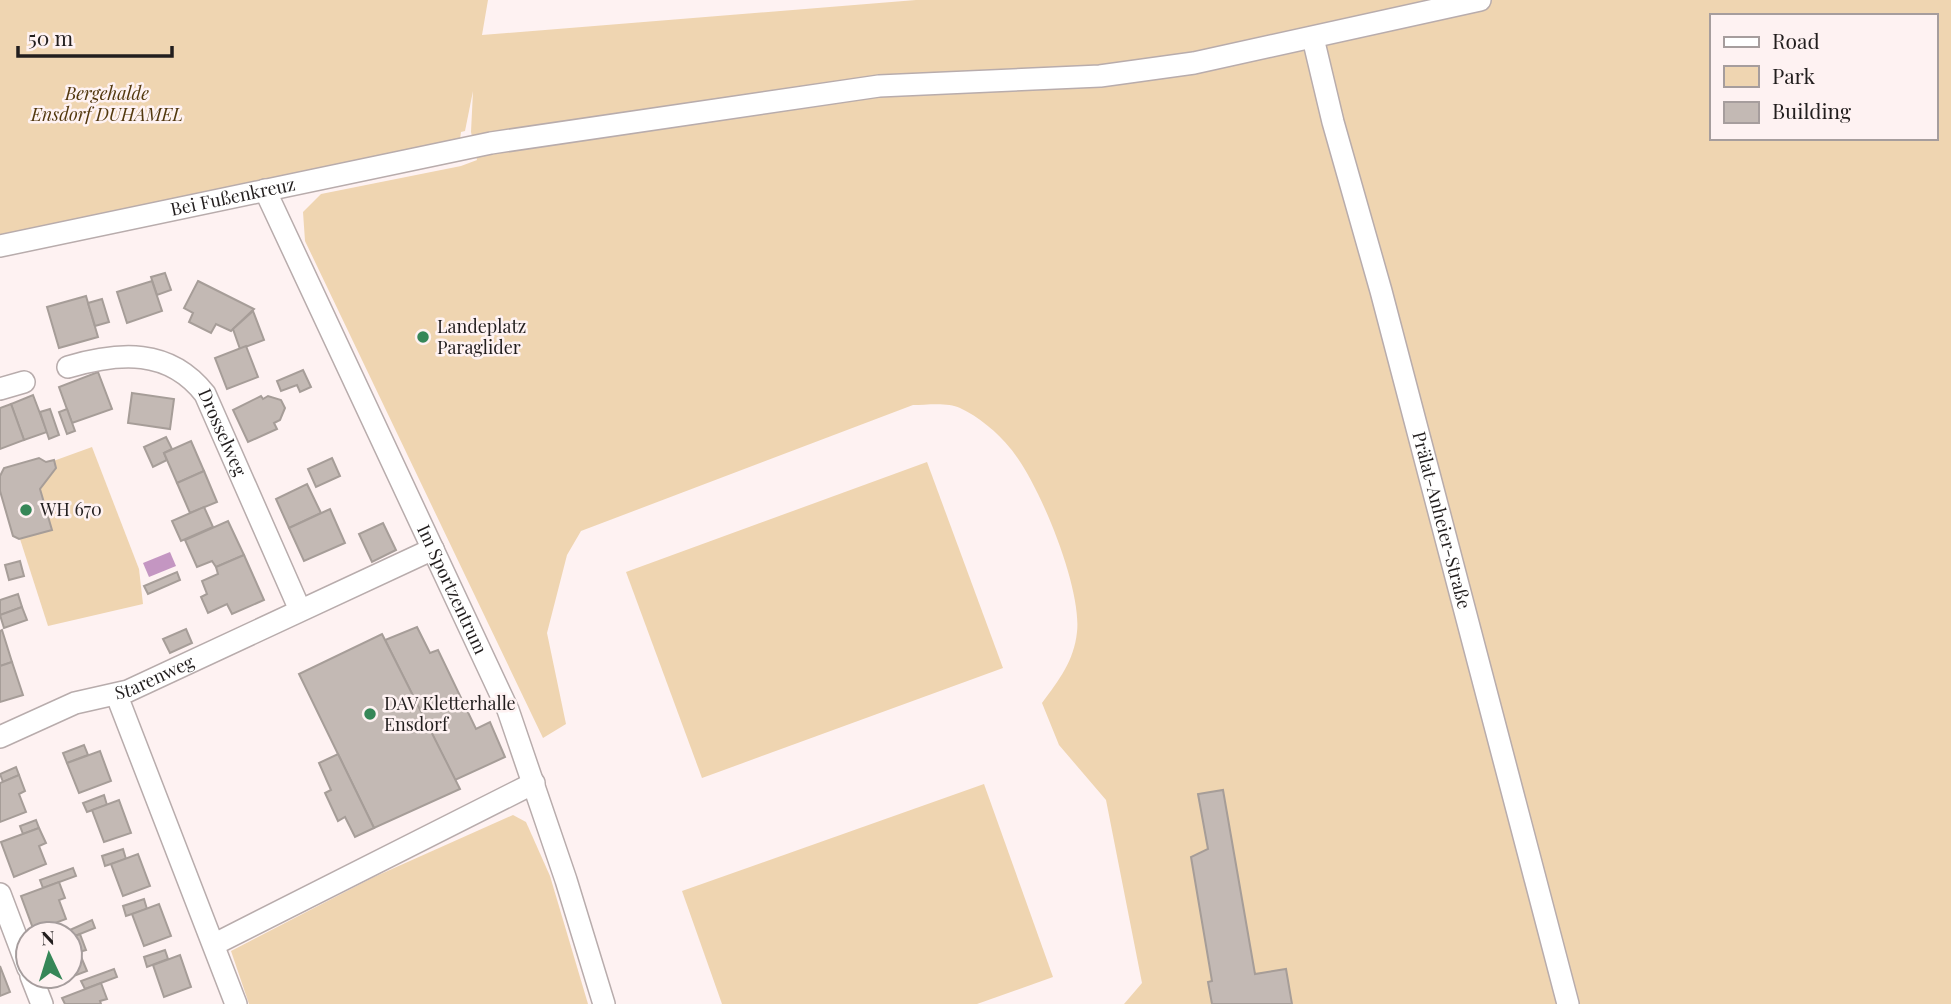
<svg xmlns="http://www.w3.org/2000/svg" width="1951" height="1004" viewBox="0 0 1951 1004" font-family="'Playfair Display',serif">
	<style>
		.green { fill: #efd5b1; fill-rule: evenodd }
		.water { fill: #c496c2 }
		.building { fill: #c3b9b4; stroke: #a69d98; stroke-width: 2 }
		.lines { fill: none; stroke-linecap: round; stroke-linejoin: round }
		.minor-casing { stroke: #b8acac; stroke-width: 24 }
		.minor { stroke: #fff; stroke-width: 21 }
		.poi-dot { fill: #368758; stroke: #fef2f2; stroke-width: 2.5 }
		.labels { text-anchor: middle; stroke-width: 5; stroke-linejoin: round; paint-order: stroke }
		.park-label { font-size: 18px; font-style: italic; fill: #52380e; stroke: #fef2f2 }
		.street-label { font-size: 18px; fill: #221e1e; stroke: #fef2f2 }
		.poi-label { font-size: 18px; fill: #221e1e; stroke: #fef2f2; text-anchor: start }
	</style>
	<rect width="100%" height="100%" fill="#fef2f2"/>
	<!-- green -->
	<g class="green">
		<path d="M0,0h488l-6,35 434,-35h1035v1004h-827l18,-21 -36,-183 -47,-55 -17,-42c17,-23 32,-42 35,-71 5,-44 -38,-150 -67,-184 -12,-15 -32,-32 -50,-40 -12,-6 -34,-3 -47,-3l-332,126 -14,24 -20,78 19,91 -23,14 -238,-497 -2,-29 18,-18 140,-28 16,-6 -6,-28 2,-41 -8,40 -4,1 -1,8 -460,95zM1711,16h224v122h-224z"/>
		<path d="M92,447l47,122 4,35 -95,22 -47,-146z"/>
		<path d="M927,462l76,206 -301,110 -76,-206z"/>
		<path d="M984,784l69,193 -76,27h-255l-40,-113z"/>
		<path d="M513,815l13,7 24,54 38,128h-339l-18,-53 143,-74z"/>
	</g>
	<!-- water -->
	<path class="water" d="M170,552l6,14 -27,11 -6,-14z"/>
	<!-- building -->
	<g class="building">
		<path d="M165,273l6,17 -14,5 -6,-18z"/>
		<path d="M152,281l10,30 -35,12 -10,-31z"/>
		<path d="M198,281l56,28 -23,22 -15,-7 -5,9 -22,-11 4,-9 -9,-5z"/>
		<path d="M86,296l12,41 -39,11 -12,-41z"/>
		<path d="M102,299l7,23 -14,4 -7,-23z"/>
		<path d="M253,311l11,29 -24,9 -7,-20z"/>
		<path d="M246,346l12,31 -31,12 -12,-31z"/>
		<path d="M303,370l8,17 -11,5 -3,-7 -16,6 -4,-10z"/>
		<path d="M98,372l14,37 -40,14 -13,-36z"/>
		<path d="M132,393l42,6 -4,30 -42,-6z"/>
		<path d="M33,395l14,37 -23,8 -13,-36z"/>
		<path d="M261,396l2,3 5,-3 13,4 4,8 -5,12 -6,3 3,6 -29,13 -15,-32z"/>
		<path d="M11,404l13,36 -24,9v-41z"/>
		<path d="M50,409l9,26 -10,4 -9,-27z"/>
		<path d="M67,409l8,22 -8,3 -8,-22z"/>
		<path d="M166,437l6,12 -8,4 3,7 -14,7 -9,-20z"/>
		<path d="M191,441l13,30 -27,12 -13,-30z"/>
		<path d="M39,458l7,4 8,-2 2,8 -16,21 12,41 -33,9 -6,-3 -13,-45v-15l4,-8z"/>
		<path d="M332,458l8,18 -24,11 -8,-18z"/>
		<path d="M204,471l13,31 -27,11 -13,-30z"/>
		<path d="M307,484l14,29 -32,15 -13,-29z"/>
		<path d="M204,507l9,20 -32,14 -9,-20z"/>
		<path d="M330,509l15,34 -41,18 -15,-33z"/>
		<path d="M228,521l16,34 -28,12 -4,-6 -15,6 -12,-27z"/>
		<path d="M383,523l13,27 -24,12 -13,-28z"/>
		<path d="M244,555l20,45 -32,14 -5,-10 -19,9 -7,-16 6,-3 -5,-13 16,-7 -2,-7z"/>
		<path d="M20,561l4,15 -15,4 -4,-15z"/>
		<path d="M177,572l3,8 -32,14 -4,-8z"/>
		<path d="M18,594l4,13 -22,8v-15z"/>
		<path d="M22,607l5,13 -23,8 -4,-13z"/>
		<path d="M417,627l13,26 8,-3 38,79 14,-7 15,35 -50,23 -70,-140z"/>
		<path d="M186,629l6,14 -22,10 -7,-14z"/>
		<path d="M2,630l10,32 -12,4v-35z"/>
		<path d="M382,634l78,155 -86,39 -75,-154z"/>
		<path d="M12,662l11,33 -23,7v-36z"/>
		<path d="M84,745l4,10 -21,8 -4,-10z"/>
		<path d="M100,751l11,30 -32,12 -12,-30z"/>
		<path d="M338,754l36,74 -19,9 -10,-20 -7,4 -13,-28 6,-3 -12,-27z"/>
		<path d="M16,767l3,8 -16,7 -3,-8z"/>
		<path d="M19,775l6,16 -6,3 7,18 -26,10v-39z"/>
		<path d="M1223,790l32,184 31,-5 6,35h-80l-4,-22 4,-1 -21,-124 17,-8 -10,-55z"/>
		<path d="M104,795l3,10 -20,7 -4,-9z"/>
		<path d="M119,800l12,33 -27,9 -12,-32z"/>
		<path d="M36,820l3,8 -16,6 -3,-8z"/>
		<path d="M39,828l7,15 -7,3 7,18 -32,13 -13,-35z"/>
		<path d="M123,849l3,10 -21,7 -3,-10z"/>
		<path d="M138,854l12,32 -27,10 -12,-32z"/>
		<path d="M73,868l3,8 -33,12 -3,-8z"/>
		<path d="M59,882l6,16 -6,2 7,19 -32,12 -13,-35z"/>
		<path d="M144,899l3,10 -21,7 -3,-10z"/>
		<path d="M159,904l12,32 -27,10 -12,-32z"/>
		<path d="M92,920l3,8 -25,10v-4h-9z"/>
		<path d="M80,934l6,16 -7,2 8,19 -32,12 -3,-7h18v-38z"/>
		<path d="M165,950l3,9 -21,8 -3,-10z"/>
		<path d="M180,955l11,32 -27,10 -11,-32z"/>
		<path d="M0,966l10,26 -10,4z"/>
		<path d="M114,969l3,8 -32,12 -4,-8z"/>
		<path d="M101,983l6,16 -7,2 1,3h-36l-3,-6z"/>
	</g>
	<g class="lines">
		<defs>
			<g id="minor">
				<path id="s1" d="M1313,38l20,84 48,169 187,713"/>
				<path id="s2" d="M265,190l243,520 58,170 38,124"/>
				<path id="s3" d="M0,246l491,-103 388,-57 221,-10 94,-13 286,-63"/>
				<path id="s4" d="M68,367c51,-15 101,-19 137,27l95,216"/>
				<path d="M0,389l24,-7"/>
				<path d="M117,696l119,308"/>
				<path id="s5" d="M0,737l75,-34 53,-12 305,-142"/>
				<path d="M0,894l28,74"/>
				<path d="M215,944l319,-161"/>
				<path d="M31,976l11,28"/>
			</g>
		</defs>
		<!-- minor casing -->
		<use href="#minor" class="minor-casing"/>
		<!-- minor -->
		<use href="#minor" class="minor"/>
	</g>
	<!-- markers -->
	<g class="poi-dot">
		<circle cx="423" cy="337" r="7"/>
		<circle cx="26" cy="510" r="7"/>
		<circle cx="370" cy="714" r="7"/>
	</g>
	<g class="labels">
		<!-- park labels -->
		<g class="park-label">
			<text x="107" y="100">Bergehalde<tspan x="107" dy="21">Ensdorf DUHAMEL</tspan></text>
		</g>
		<!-- street labels -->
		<g class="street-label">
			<text dy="6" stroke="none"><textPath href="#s3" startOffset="238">Bei Fußenkreuz</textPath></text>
			<text dy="6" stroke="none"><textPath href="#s4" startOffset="192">Drosselweg</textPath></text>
			<text dy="6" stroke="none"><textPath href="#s1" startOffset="499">Prälat-Anheier-Straße</textPath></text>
			<text dy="6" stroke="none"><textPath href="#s2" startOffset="441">Im Sportzentrum</textPath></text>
			<text dy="6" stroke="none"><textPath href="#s5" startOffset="166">Starenweg</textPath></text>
		</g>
		<!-- poi labels -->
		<g class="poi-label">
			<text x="437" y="333">Landeplatz<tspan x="437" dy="21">Paraglider</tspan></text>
			<text x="40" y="516">WH 670</text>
			<text x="384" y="710">DAV Kletterhalle<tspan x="384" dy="21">Ensdorf</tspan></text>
		</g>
	</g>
	<!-- legend -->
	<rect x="1710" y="14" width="228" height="126" fill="#fef2f2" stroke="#a69d9d" stroke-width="2"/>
	<rect x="1724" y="37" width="35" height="10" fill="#ffffff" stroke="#a69d9d" stroke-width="2"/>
	<text x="1772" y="49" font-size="21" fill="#221e1e">Road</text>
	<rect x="1724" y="66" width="35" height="21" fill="#efd5b1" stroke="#a69d9d" stroke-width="2"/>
	<text x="1772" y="84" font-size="21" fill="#221e1e">Park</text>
	<rect x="1724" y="102" width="35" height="21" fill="#c3b9b4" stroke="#a69d9d" stroke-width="2"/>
	<text x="1772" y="119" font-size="21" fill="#221e1e">Building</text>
	<!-- north arrow -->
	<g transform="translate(49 955) rotate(356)"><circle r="33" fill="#fef2f2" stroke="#a69d9d" stroke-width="2"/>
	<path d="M0-5L12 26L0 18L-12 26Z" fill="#368758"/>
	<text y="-10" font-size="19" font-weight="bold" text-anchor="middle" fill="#221e1e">N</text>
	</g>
	<!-- scale -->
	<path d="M18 46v10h154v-10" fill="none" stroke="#221e1e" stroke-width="3.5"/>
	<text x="28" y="46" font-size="21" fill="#221e1e" stroke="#fef2f2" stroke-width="5" paint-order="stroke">50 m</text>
</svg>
